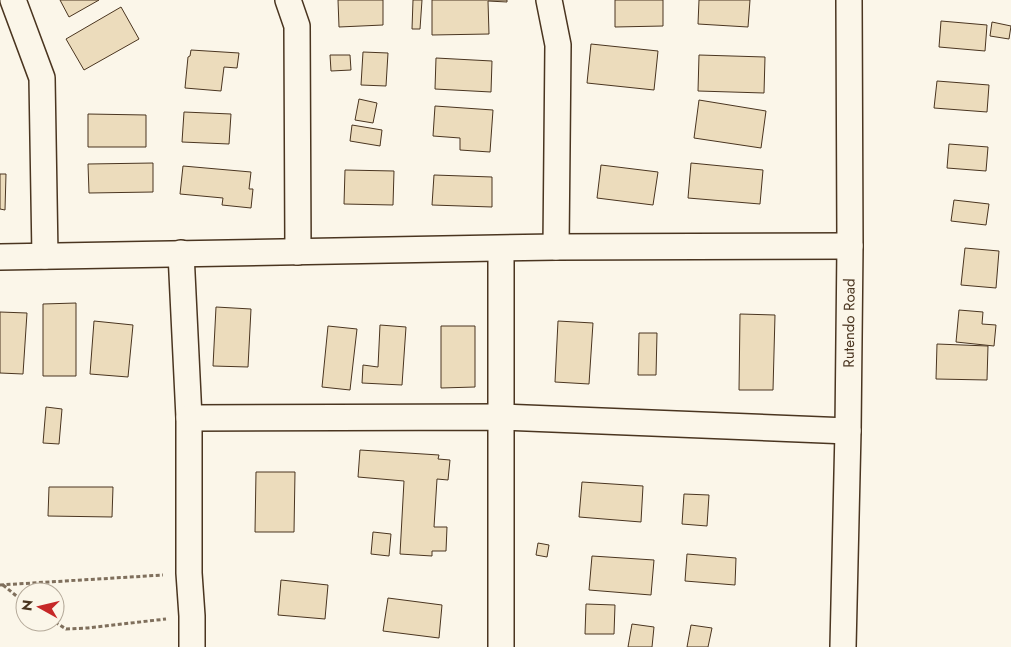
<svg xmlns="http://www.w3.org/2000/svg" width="1011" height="647" viewBox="0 0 1011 647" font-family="Jost,sans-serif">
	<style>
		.building { fill: #ecdcbc; stroke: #4a3520 }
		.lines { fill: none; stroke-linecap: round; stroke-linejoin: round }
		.minor-casing { stroke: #4a3520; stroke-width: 28 }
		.path { stroke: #7f6f5c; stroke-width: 3; stroke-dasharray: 4 2.5; stroke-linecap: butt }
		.minor { stroke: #fbf6e9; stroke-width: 25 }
		.labels { text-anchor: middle; stroke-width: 4; stroke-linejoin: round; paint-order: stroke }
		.street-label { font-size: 15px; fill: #4a3520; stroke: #fbf6e9 }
	</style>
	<rect width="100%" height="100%" fill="#fbf6e9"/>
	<!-- building -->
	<g class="building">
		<path d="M60,0h39l-30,17z"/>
		<path d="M338,0h45v25l-44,2z"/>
		<path d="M413,0h9l-2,29h-8z"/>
		<path d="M432,0h75v2l-19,-1 1,33 -57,1z"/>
		<path d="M615,0h48v26l-48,1z"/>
		<path d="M699,0h51l-2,27 -50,-3z"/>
		<path d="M121,7l18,32 -55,31 -18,-31z"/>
		<path d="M941,21l46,4 -2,26 -46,-4z"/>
		<path d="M992,22l19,4 -2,13 -19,-3z"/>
		<path d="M591,44l67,7 -4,39 -67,-7z"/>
		<path d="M191,50l48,3 -2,15 -13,-1 -3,24 -36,-3 3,-31 2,-1z"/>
		<path d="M363,52l25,1 -2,33 -25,-1z"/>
		<path d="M330,55h20l1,15 -20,1z"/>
		<path d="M699,55l66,2 -1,36 -66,-2z"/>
		<path d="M436,58l56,3 -1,31 -56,-3z"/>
		<path d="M937,81l52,4 -2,27 -53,-4z"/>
		<path d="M359,99l18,4 -4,20 -18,-3z"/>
		<path d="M699,100l67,11 -5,37 -67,-10z"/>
		<path d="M435,106l58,4 -3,42 -30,-2v-12l-27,-2z"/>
		<path d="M184,112l47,2 -2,30 -47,-2z"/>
		<path d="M88,114l58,1v32h-58z"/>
		<path d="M352,125l30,5 -2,16 -30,-5z"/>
		<path d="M949,144l39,3 -2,24 -39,-3z"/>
		<path d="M153,163v29l-64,1 -1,-29z"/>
		<path d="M691,163l72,7 -3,34 -72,-6z"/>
		<path d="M601,165l57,7 -5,33 -56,-7z"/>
		<path d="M183,166l68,6 -2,17h4l-2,19 -29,-3 1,-7 -43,-4z"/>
		<path d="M345,170l49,1 -1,34 -49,-1z"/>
		<path d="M0,174h6l-1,36 -5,-1z"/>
		<path d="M434,175l58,2v30l-60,-2z"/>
		<path d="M954,200l35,4 -3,21 -35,-4z"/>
		<path d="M965,248l34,3 -3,37 -35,-3z"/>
		<path d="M76,303v73h-33v-72z"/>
		<path d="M216,307l35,2 -3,58 -35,-1z"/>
		<path d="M959,310l24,2 -1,12 14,1 -2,21 -38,-4z"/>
		<path d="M0,312l27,1 -4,61 -23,-1z"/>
		<path d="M740,314l35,1 -2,75h-34z"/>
		<path d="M94,321l39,4 -5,52 -38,-3z"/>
		<path d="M558,321l35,2 -4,61 -34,-2z"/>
		<path d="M380,325l26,2 -4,58 -40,-2 1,-18 15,2z"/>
		<path d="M328,326l29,3 -7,61 -28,-3z"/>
		<path d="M441,326h34v61l-34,1z"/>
		<path d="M639,333h18l-1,42h-18z"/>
		<path d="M937,344l51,2 -1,34 -51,-1z"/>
		<path d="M46,407l16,2 -3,35 -16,-1z"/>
		<path d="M360,450l79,5 -1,4 12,1 -2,20 -11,-1 -3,48h13l-1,24h-14v5l-32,-2 4,-73 -46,-4z"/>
		<path d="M256,472h39l-1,60h-39z"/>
		<path d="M582,482l61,4 -2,36 -62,-5z"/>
		<path d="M49,487h64l-1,30 -64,-1z"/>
		<path d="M684,494l25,1 -2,31 -25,-2z"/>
		<path d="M373,532l18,2 -2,22 -18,-2z"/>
		<path d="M538,543l11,2 -2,12 -11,-2z"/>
		<path d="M687,554l49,4 -1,27 -50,-4z"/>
		<path d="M592,556l62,4 -3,35 -62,-5z"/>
		<path d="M281,580l47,5 -3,34 -47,-4z"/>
		<path d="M388,598l54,7 -3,33 -56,-7z"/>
		<path d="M586,604l29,1 -1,29h-29z"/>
		<path d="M632,624l22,3 -2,20h-24z"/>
		<path d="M691,625l21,3 -4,19h-21z"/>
	</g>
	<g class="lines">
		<defs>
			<g id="minor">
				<path d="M13,0l29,78 3,178"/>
				<path d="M288,0l9,26 1,226"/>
				<path d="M549,0l9,45 -2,202"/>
				<path d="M501,249v398"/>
				<path d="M181,253l8,165v155l3,43v31"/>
				<path d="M0,257l556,-10 294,-1"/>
				<path d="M189,418l312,-1 347,14"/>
				<path id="s1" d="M843,647l5,-216 2,-185 -1,-246"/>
			</g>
		</defs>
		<!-- minor casing -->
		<use href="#minor" class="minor-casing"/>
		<!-- path -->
		<g class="path">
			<path d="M0,585l163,-10"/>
			<path d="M3,585l22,18"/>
			<path d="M55,622l11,7 22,-1 78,-9"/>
		</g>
		<!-- minor -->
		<use href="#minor" class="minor"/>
	</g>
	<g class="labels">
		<!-- street labels -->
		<g class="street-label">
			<text dy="5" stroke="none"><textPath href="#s1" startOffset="324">Rutendo Road</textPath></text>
		</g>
	</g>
	<!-- north arrow -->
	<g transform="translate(40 607) rotate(278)"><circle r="24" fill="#fbf6e9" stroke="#b4a999"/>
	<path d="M0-4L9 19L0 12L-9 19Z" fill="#c62828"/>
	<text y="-8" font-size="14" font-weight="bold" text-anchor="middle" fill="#4a3520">N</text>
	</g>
</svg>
